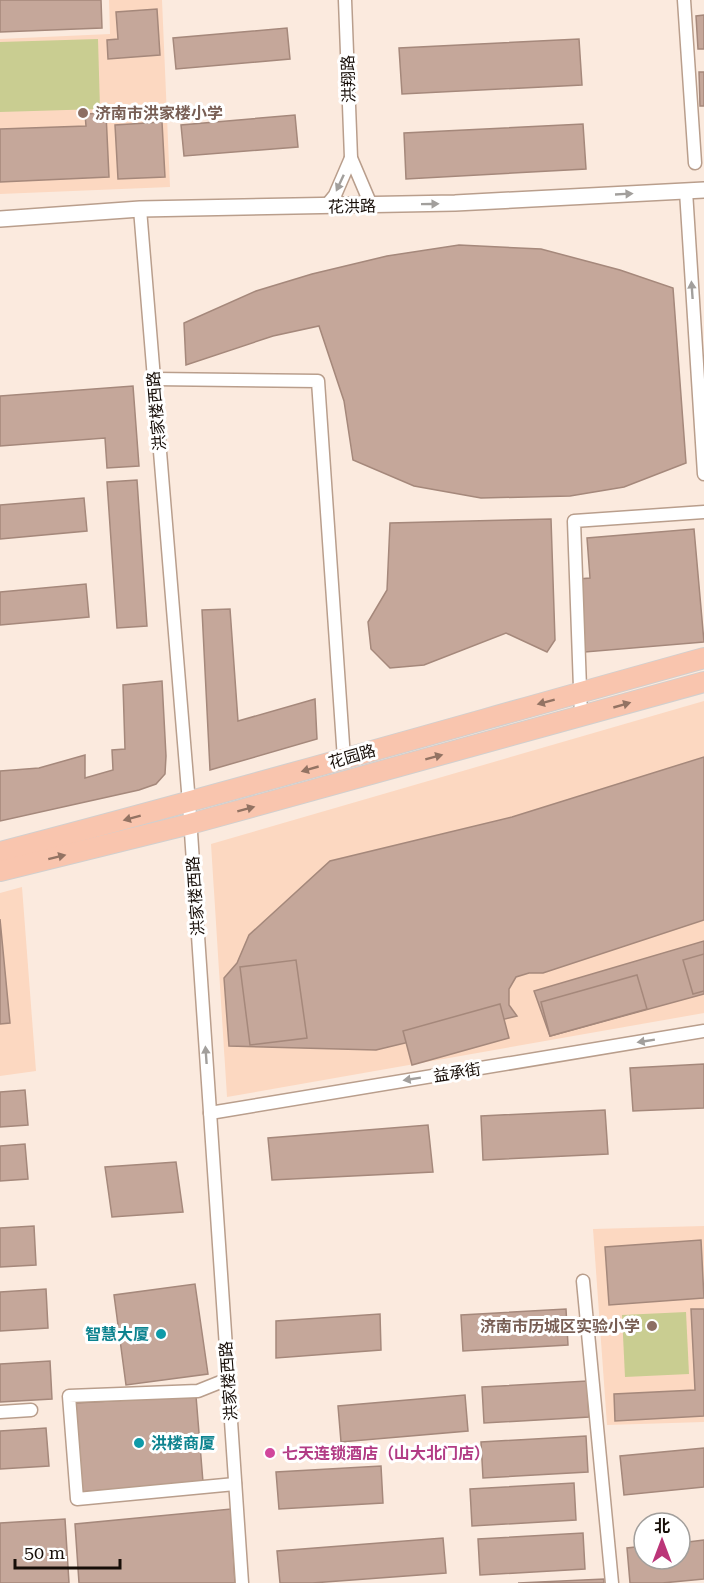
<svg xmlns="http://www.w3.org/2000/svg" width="704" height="1583" viewBox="0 0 704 1583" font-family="'Roboto Serif','Noto Sans SC',serif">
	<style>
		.built { fill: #fcd8c1 }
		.green { fill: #c9cd91 }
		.building { fill: #c5a79a; stroke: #a5887b; stroke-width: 1.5 }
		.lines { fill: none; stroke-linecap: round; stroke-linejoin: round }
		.minor-casing { stroke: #b99e8c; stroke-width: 15 }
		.tertiary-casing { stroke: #b99e8c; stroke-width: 18 }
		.primary-casing { stroke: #d1cfce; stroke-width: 22 }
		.minor { stroke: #fff; stroke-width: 12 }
		.tertiary { stroke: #fff; stroke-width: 15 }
		.primary { stroke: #f9c5ae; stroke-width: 20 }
		.oneway { fill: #a29f9c }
		.oneway2 { fill: #937363 }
		.education-dot { fill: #8d6e63; stroke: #fff; stroke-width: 2 }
		.culture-dot { fill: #0f9aa8; stroke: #fff; stroke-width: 2 }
		.hotel-dot { fill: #d1479c; stroke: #fff; stroke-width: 2 }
		.labels { text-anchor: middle; stroke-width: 6; stroke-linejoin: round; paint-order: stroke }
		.street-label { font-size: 16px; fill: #170e08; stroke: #fff }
		.education-label { font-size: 16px; font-weight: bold; fill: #785e54; stroke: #fff; text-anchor: start }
		.culture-label { font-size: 16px; font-weight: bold; fill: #0d838f; stroke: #fff; text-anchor: end }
		.hotel-label { font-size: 16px; font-weight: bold; fill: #b23c85; stroke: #fff; text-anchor: start }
	</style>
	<rect width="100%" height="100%" fill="#fbeade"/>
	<!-- built -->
	<g class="built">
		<path d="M109,0h53l8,187 -170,7v-155l110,-5z"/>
		<path d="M704,701v312l-477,84 -16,-253z"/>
		<path d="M22,887l14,184 -36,5v-183z"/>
		<path d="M704,1226v196l-97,3 -14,-196z"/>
	</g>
	<!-- green -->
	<g class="green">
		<path d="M98,39l2,70 -100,3v-70z"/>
		<path d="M686,1312l3,62 -64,3 -3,-62z"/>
	</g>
	<!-- building -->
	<g class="building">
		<path d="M0,0h101l1,28 -102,4z"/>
		<path d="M157,9l3,46 -52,4 -1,-19 11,-1 -2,-27z"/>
		<path d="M704,15v34h-6l-2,-33z"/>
		<path d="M287,28l3,31 -114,10 -3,-31z"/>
		<path d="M579,39l3,46 -180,9 -3,-46z"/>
		<path d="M699,72h5v34h-4z"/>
		<path d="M106,113l3,64 -109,5v-53l86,-3 -1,-12z"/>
		<path d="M295,115l3,32 -114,9 -3,-31z"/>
		<path d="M162,122l3,55 -47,2 -3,-54z"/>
		<path d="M583,124l3,45 -180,10 -2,-46z"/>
		<path d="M459,245l82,4 79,21 53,18 13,175 -62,24 -54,9 -89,2 -67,-12 -61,-26 -9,-59 -25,-75 -46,10 -87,29 -2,-42 72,-32 56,-17 75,-18z"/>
		<path d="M133,386l6,80 -32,2 -2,-30 -105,8v-50z"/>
		<path d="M137,480l10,146 -30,2 -10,-146z"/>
		<path d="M84,498l3,33 -87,8v-34z"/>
		<path d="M551,519l4,121 -8,12 -41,-19 -82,32 -34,3 -19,-19 -3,-27 19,-32 3,-67z"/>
		<path d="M694,529l10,113 -119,10 -7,-73 12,-1 -3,-40z"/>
		<path d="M86,584l3,33 -89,8v-33z"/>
		<path d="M230,609l8,112 77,-22 2,40 -107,31 -8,-160z"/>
		<path d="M162,681l4,75 -1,18 -9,10 -17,6 -139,31v-50l39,-3 46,-13v23l28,-8 -1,-20 13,-1 -2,-64z"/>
		<path d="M704,757v163l-161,53h-14l-13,4 -7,12v16l8,11 -141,34 -147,-4 -5,-68 13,-15 12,-28 81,-74 182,-44z"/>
		<path d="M0,919l10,104 -10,1z"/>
		<path d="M704,941v53l-154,42 -16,-45z"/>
		<path d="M704,954v37l-11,3 -10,-34z"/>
		<path d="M296,960l11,78 -57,7 -10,-78z"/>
		<path d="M637,975l10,34 -97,27 -9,-34z"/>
		<path d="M500,1004l9,34 -97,27 -9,-34z"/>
		<path d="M704,1064v44l-71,3 -3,-43z"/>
		<path d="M25,1090l3,35 -28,2v-35z"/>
		<path d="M605,1110l3,44 -125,6 -2,-44z"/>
		<path d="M428,1125l5,47 -161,8 -4,-42z"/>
		<path d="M25,1144l3,35 -28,2v-35z"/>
		<path d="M176,1162l7,50 -71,5 -7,-50z"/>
		<path d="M34,1226l2,39 -36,2v-39z"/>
		<path d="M701,1240l3,58 -95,7 -4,-58z"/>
		<path d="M195,1284l13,90 -82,11 -12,-90z"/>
		<path d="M46,1289l2,39 -48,3v-39z"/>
		<path d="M566,1309l2,36 -105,6 -2,-36z"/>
		<path d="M691,1309h13v107l-89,5 -1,-27 81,-4z"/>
		<path d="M380,1314l1,36 -105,8v-37z"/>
		<path d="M50,1361l2,38 -52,3v-38z"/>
		<path d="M587,1381l2,36 -105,6 -2,-36z"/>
		<path d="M465,1395l3,36 -127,11 -3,-36z"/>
		<path d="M196,1396l7,86 -122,10 -6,-89z"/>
		<path d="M46,1428l3,38 -49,3v-38z"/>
		<path d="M586,1436l2,36 -105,6 -2,-36z"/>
		<path d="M704,1448v39l-80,8 -4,-39z"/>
		<path d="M381,1466l2,37 -104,6 -3,-37z"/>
		<path d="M574,1483l2,37 -104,6 -2,-37z"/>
		<path d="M231,1509l4,74h-156l-4,-59z"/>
		<path d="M65,1519l4,64h-69v-60z"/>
		<path d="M583,1533l2,36 -105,6 -2,-36z"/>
		<path d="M443,1538l3,35 -134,10h-32l-3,-32z"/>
		<path d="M704,1540v39l-42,4h-32l-3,-35 17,-2v13h36v-16z"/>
		<path d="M604,1579v4h-86z"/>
	</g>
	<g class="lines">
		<defs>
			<g id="minor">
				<path d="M345,0l6,158 20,47"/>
				<path d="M684,0l11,163"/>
				<path d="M686,191l18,283"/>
				<path d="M326,206l9,-11 16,-37"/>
				<path d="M140,209l49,594 53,780"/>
				<path d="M154,379l164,2 26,378"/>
				<path d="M581,716l-7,-195 130,-9"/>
				<path d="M210,1113l494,-82"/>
				<path d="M583,1281l29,302"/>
				<path d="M228,1379l-30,12 -129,5 8,103 158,-15"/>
				<path d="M0,1412l31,-2"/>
			</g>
			<path id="tertiary" d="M0,219l140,-10 315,-6 249,-13"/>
			<g id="primary">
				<path d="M0,852c236,-61 469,-129 704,-194"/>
				<path d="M0,871l190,-47 514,-142"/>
			</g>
		</defs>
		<!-- minor casing -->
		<use href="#minor" class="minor-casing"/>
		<!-- tertiary casing -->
		<use href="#tertiary" class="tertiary-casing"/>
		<!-- primary casing -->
		<use href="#primary" class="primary-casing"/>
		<!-- minor -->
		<use href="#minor" class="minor"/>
		<!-- tertiary -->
		<use href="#tertiary" class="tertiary"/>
		<!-- primary -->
		<use href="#primary" class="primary"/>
	</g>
	<!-- one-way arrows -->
	<defs><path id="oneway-solid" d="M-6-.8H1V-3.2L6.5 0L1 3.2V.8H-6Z" transform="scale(1.5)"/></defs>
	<g class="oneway">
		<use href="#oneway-solid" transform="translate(340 183) rotate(115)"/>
		<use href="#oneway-solid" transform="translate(624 194) rotate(-3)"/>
		<use href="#oneway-solid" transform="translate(430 204) rotate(-1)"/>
		<use href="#oneway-solid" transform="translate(692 290) rotate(-94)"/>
		<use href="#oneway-solid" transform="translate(646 1041) rotate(171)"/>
		<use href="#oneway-solid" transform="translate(206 1055) rotate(-94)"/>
		<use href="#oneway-solid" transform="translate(412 1079) rotate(171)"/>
	</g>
	<g class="oneway2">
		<use href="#oneway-solid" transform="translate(546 702) rotate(165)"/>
		<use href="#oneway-solid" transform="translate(622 705) rotate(-16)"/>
		<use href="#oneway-solid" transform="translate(434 757) rotate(-15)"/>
		<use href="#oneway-solid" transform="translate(310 769) rotate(164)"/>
		<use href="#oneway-solid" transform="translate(246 809) rotate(-15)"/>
		<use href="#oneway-solid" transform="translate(132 818) rotate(165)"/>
		<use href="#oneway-solid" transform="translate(57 857) rotate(-14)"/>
	</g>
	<!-- markers -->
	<g class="education-dot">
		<circle cx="83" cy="113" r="6"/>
		<circle cx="652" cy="1326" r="6"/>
	</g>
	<g class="culture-dot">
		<circle cx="161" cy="1334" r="6"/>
		<circle cx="139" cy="1443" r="6"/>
	</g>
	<circle class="hotel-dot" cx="270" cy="1453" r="6"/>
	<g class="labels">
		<!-- street labels -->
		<g class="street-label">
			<text transform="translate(348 79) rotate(-92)" y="6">洪翔路</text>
			<text transform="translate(352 206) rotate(-1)" y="6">花洪路</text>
			<text transform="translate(156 411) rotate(-95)" y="6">洪家楼西路</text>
			<text transform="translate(352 756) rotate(-16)" y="6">花园路</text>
			<text transform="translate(195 896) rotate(-94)" y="6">洪家楼西路</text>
			<text transform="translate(457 1072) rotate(-9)" y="6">益承街</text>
			<text transform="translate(228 1381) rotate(-94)" y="6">洪家楼西路</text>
		</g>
		<!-- education labels -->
		<g class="education-label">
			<text x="95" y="119">济南市洪家楼小学</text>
			<text x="640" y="1332" text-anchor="end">济南市历城区实验小学</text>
		</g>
		<!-- culture labels -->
		<g class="culture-label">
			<text x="149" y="1340">智慧大厦</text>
			<text x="151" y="1449" text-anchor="start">洪楼商厦</text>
		</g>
		<!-- hotel labels -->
		<g class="hotel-label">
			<text x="282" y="1459">七天连锁酒店（山大北门店）</text>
		</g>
	</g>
	<!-- north arrow -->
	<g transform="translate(662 1541)"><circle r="28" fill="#ffffff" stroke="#a29f9c" stroke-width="1.5"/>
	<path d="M0-4.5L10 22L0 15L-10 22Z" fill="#bb3578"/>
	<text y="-9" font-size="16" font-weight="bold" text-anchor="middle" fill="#170e08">北</text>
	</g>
	<!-- scale -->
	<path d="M15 1559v9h105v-9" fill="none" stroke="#170e08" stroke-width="3"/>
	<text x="24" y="1559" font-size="18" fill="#170e08" stroke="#ffffff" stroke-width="4.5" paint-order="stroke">50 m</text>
</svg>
